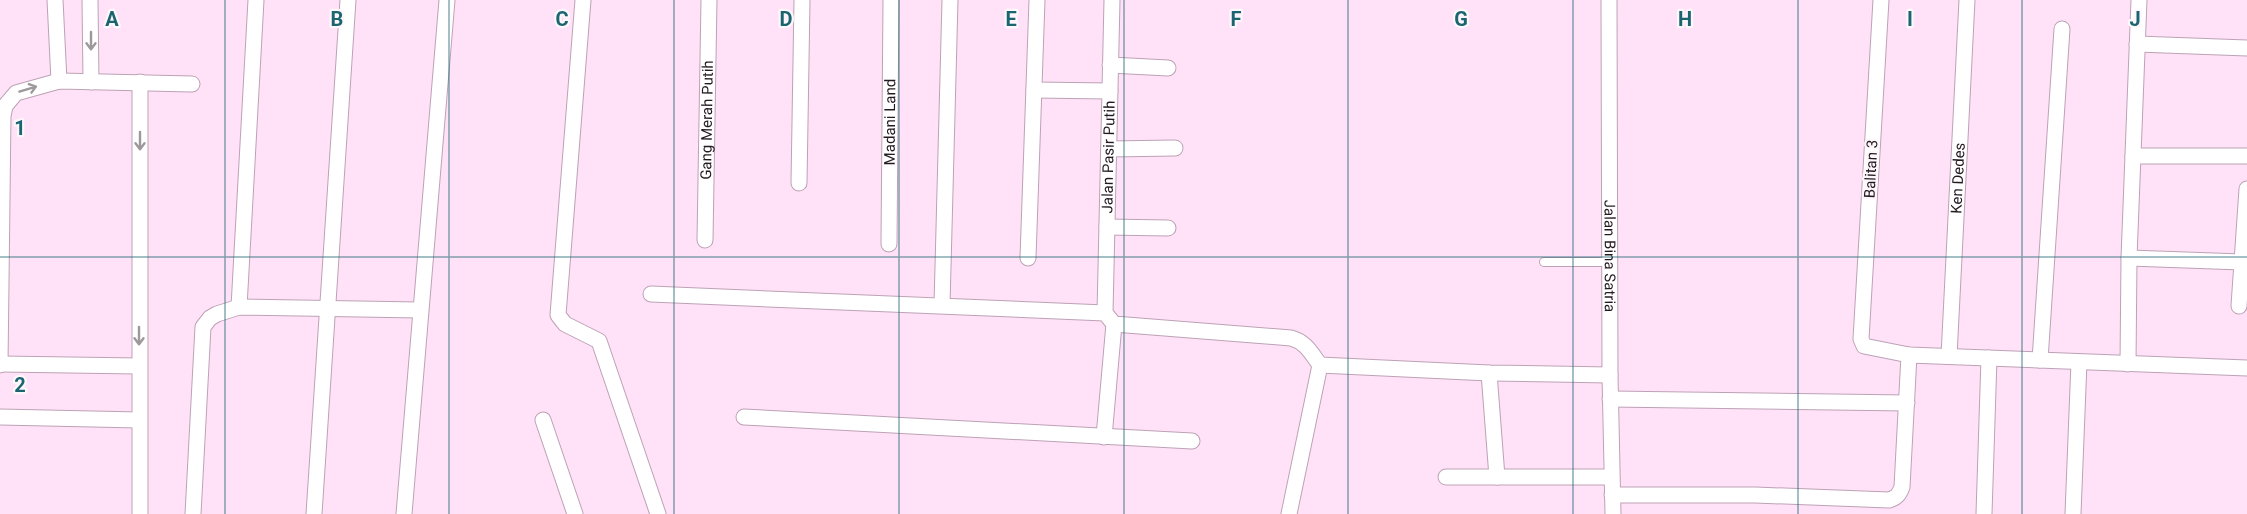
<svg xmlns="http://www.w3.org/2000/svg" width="2247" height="514" viewBox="0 0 2247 514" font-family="Roboto,sans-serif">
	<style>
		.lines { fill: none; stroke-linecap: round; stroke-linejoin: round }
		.lane-casing { stroke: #bda2b6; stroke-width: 10 }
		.street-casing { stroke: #bda2b6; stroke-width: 17 }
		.lane { stroke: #fff; stroke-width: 8 }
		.street { stroke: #fff; stroke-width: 15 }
		.oneway { stroke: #9c989b }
		.grid { fill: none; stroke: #1b6571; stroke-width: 1.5; stroke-opacity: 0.55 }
		.labels { text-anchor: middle; stroke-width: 4.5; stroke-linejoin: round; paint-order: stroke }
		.street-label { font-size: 15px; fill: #231921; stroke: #fdf7fb }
		.grid-label { font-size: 20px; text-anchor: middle; font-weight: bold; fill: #1b6571; stroke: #fdf7fb; stroke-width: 4.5; stroke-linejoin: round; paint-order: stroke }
	</style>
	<rect width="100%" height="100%" fill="#ffe2f7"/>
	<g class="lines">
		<defs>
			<path id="lane" d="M1544,262h66"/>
			<g id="street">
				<path d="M55,0l4,81"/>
				<path d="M90,0l1,82"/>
				<path d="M583,0l-25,315 7,9 34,17 59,173"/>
				<path id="s1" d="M1609,0l1,375 3,139"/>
				<path d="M1881,0l-20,339 3,7 45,9 338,13"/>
				<path d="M2137,44l110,4"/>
				<path d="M1110,65l58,3"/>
				<path d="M1034,90l76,1"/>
				<path d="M1109,149l66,-1"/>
				<path d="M2133,156h114"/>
				<path d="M799,183l3,-183"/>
				<path d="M1107,227l61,1"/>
				<path id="s2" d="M705,240l4,-240"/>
				<path id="s3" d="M889,244l2,-244"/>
				<path d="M1028,258l9,-258"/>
				<path d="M2129,258l113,4"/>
				<path d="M651,294l454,19 9,11 177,14c15,4 20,15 29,27l-31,149"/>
				<path d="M942,305l8,-305"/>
				<path d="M2239,306l8,-117"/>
				<path d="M239,307l17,-307"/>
				<path id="s4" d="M1105,313l7,-313"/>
				<path id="s5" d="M1949,356l18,-356"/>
				<path d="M2040,360l22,-331"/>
				<path d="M1,364l137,2"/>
				<path d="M2128,364l1,-106 10,-258"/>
				<path d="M0,365l3,-249 2,-10 11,-13 43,-12 133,3"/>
				<path d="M1320,365l169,8 121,2"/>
				<path d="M1489,373l8,104"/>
				<path d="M1610,399l297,4"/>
				<path d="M0,417l139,3"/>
				<path d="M744,417l448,24"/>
				<path d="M543,420l32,94"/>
				<path d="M1104,437l10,-113"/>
				<path d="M1446,477h165"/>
				<path d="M1612,495h143l134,5c7,-2 10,-5 13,-13l7,-132"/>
				<path d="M140,514v-432"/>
				<path d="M193,514l10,-187 7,-9 7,-4 22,-7 180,3"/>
				<path d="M314,514l34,-514"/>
				<path d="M404,514l43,-514"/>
				<path d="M1984,514l5,-156"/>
				<path d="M2073,514l6,-152"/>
			</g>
		</defs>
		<!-- lane casing -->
		<use href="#lane" class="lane-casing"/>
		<!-- street casing -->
		<use href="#street" class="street-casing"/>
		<!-- lane -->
		<use href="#lane" class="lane"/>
		<!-- street -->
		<use href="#street" class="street"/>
	</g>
	<!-- one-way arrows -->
	<defs><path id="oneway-shaft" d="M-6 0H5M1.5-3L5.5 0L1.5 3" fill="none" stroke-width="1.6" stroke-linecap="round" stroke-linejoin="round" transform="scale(1.5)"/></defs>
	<g class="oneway">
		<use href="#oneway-shaft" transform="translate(91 41) rotate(90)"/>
		<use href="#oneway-shaft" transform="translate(28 89) rotate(-17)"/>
		<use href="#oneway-shaft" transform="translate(140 141) rotate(90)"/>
		<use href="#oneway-shaft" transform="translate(139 336) rotate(90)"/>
	</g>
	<!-- grid -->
	<path class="grid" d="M225,0v514M449,0v514M674,0v514M899,0v514M1124,0v514M1348,0v514M1573,0v514M1798,0v514M2022,0v514M0,257h2247"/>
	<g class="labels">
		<!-- street labels -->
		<g class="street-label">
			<text dy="5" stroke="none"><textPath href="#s2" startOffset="120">Gang Merah Putih</textPath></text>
			<text dy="5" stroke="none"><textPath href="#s3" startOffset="122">Madani Land</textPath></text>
			<text dy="5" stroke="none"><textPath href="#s4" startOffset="156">Jalan Pasir Putih</textPath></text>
			<text transform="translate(1871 169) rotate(-87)" y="5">Balitan 3</text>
			<text dy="5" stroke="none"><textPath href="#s5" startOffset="178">Ken Dedes</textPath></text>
			<text dy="5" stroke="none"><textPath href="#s1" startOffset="256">Jalan Bina Satria</textPath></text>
		</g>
	</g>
	<g class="grid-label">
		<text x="112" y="26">A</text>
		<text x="337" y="26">B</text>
		<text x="562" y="26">C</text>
		<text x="786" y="26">D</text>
		<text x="1011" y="26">E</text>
		<text x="1236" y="26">F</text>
		<text x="1461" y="26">G</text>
		<text x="1685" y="26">H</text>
		<text x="1910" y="26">I</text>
		<text x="2135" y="26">J</text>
		<text x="20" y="135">1</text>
		<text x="20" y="392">2</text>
	</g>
</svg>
